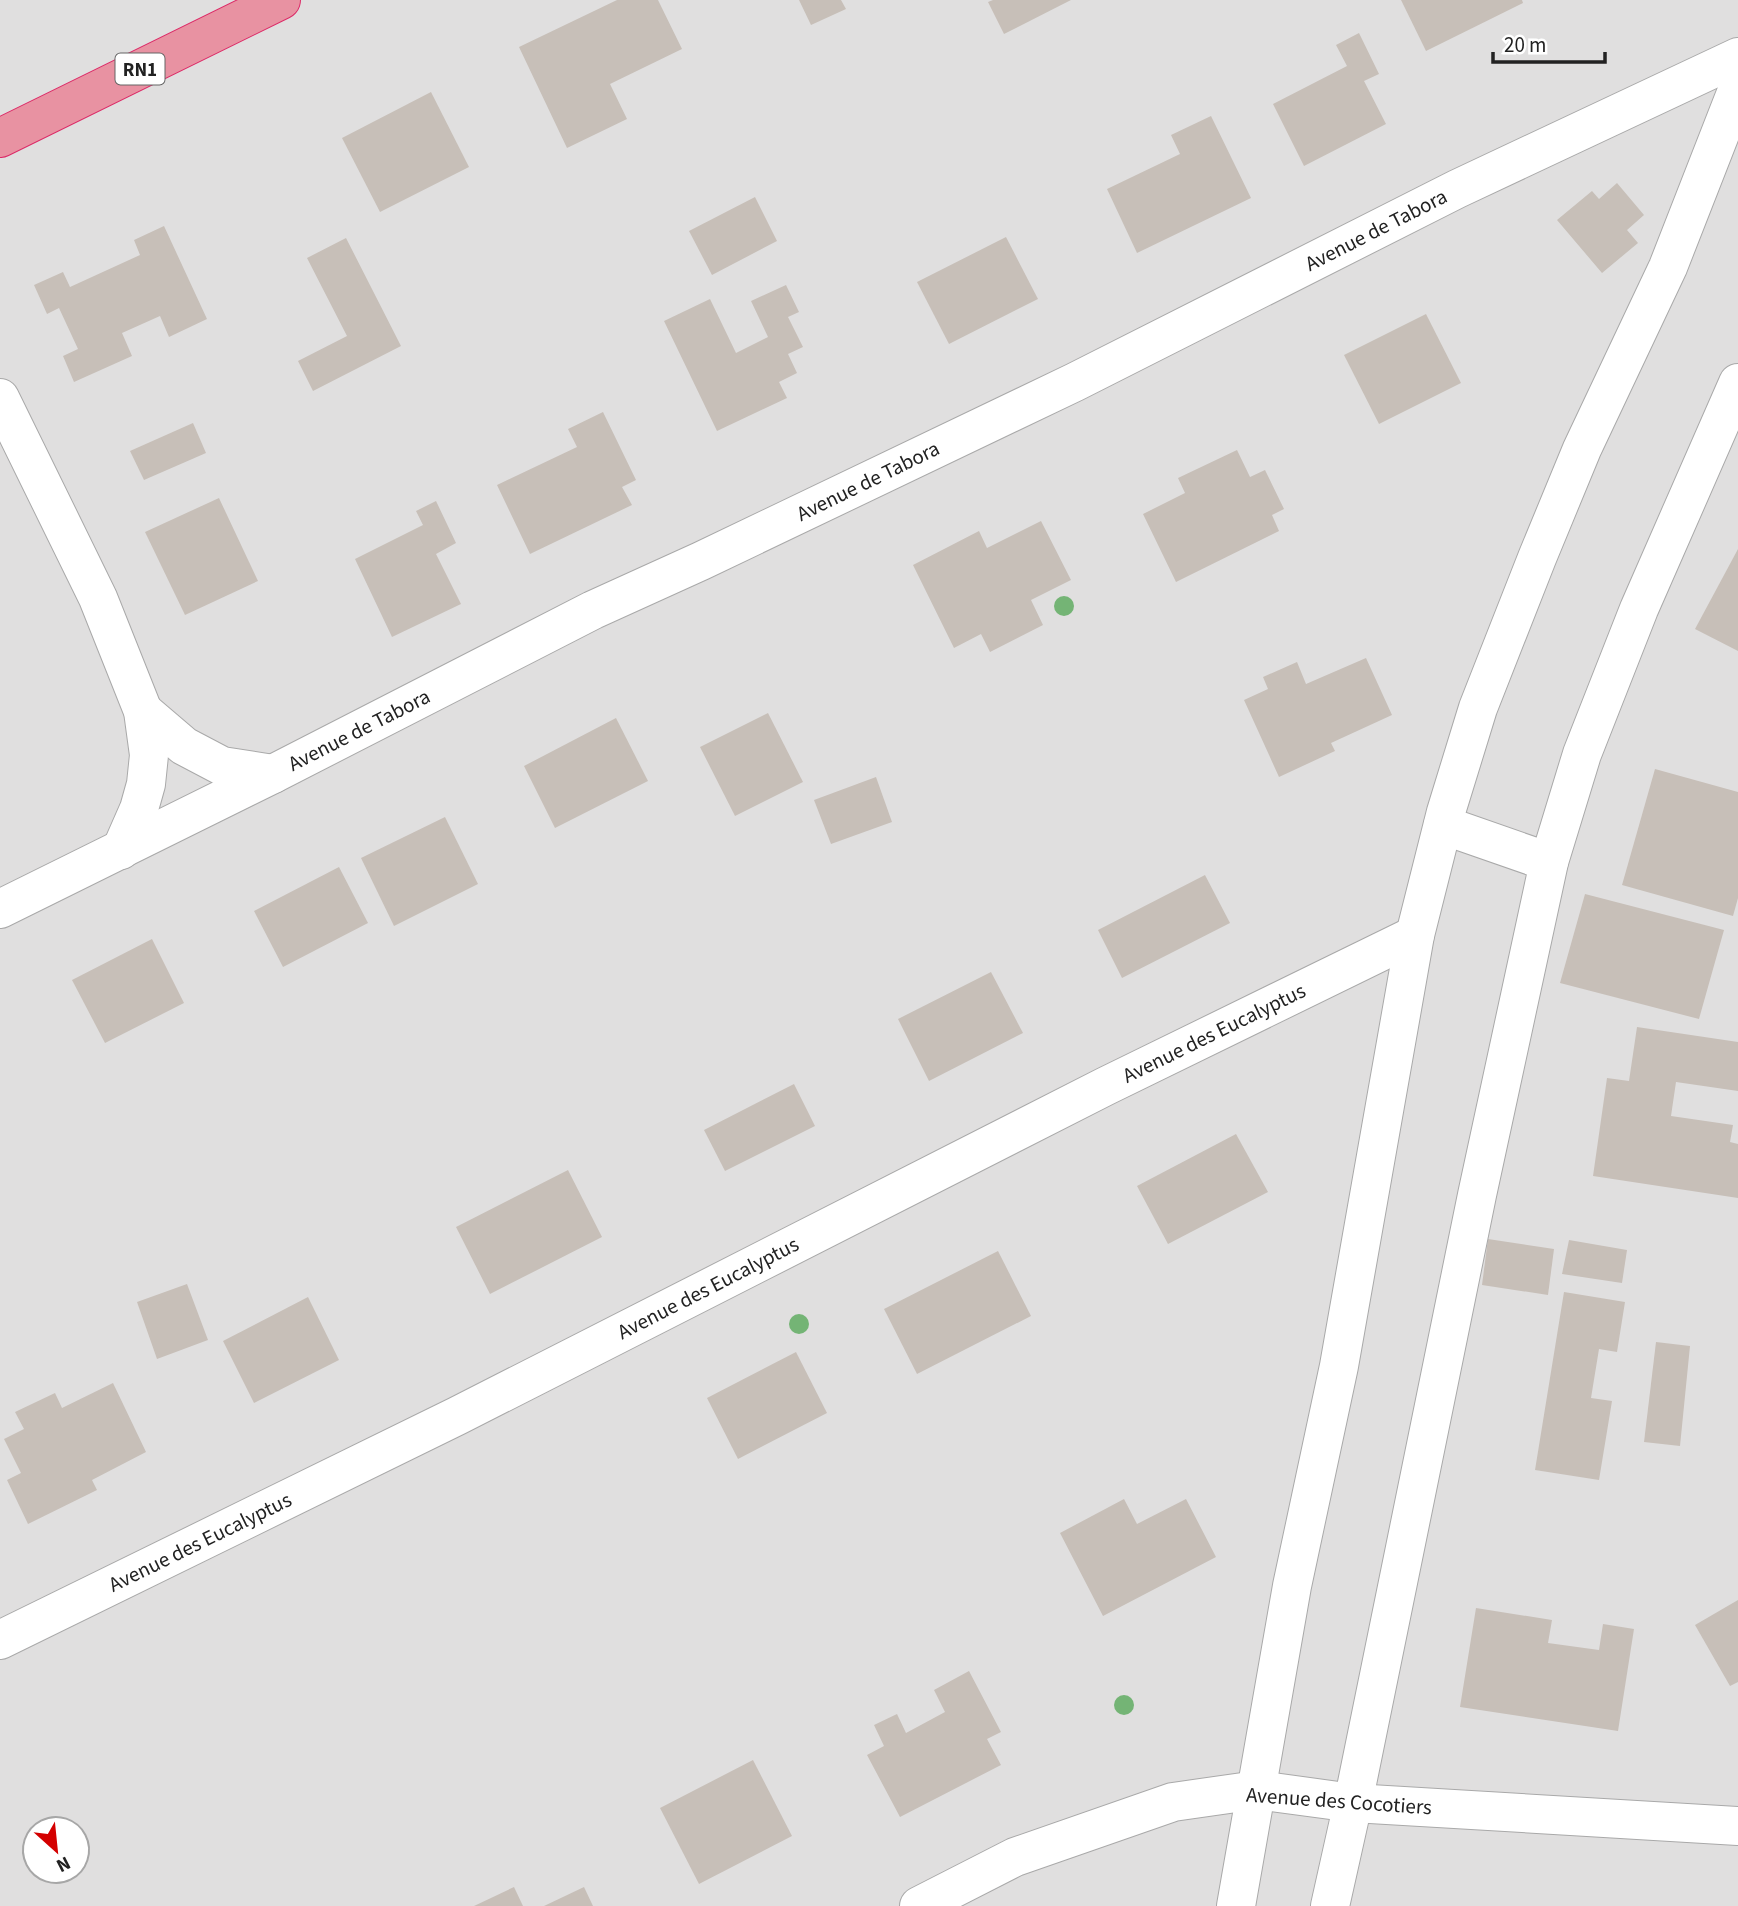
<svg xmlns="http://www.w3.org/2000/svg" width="1738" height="1906" viewBox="0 0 1738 1906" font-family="'Source Sans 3',sans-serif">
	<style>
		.residential { fill: #e0dfdf; fill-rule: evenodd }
		.building { fill: #c7bfb8 }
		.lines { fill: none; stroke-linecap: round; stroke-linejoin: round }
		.minor-casing { stroke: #a9a9a9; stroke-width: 40 }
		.highway-casing { stroke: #dc2a67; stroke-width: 40 }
		.minor { stroke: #fff; stroke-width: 38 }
		.highway { stroke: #e892a2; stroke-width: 38 }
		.tree { fill: #74b475 }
		.labels { text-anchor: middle; stroke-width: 6; stroke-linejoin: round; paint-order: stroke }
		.shield { fill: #fff; stroke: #646464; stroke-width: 2 }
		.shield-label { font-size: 19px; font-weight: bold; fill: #222 }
		.street-label { font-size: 21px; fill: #222; stroke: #fff }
	</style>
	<rect width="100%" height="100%" fill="#f2efe9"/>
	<!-- residential -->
	<path class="residential" d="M0,0h1738v1906h-1738zM35,1829h42v42h-42z"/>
	<!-- building -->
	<g class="building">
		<path d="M617,0h41l24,49 -72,35 17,35 -60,29 -48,-101z"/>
		<path d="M799,0h42l5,9 -35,16z"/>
		<path d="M993,0h78l-67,34 -16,-32z"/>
		<path d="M1401,0h121l1,3 -97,48z"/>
		<path d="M1359,33l20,41 -15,7 22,43 -82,42 -31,-62 74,-38 -11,-21z"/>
		<path d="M431,92l38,75 -89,45 -38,-74z"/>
		<path d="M1211,116l40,82 -114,55 -30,-64 73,-35 -9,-19z"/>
		<path d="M1617,183l27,32 -17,15 11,13 -36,30 -45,-53 35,-29 7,8z"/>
		<path d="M755,197l22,44 -65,34 -23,-44z"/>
		<path d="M164,226l43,93 -38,18 -9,-21 -38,17 10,23 -58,26 -11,-26 15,-7 -19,-41 -12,6 -13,-29 29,-13 7,15 70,-32 -6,-15z"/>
		<path d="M1006,237l32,62 -89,45 -32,-62z"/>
		<path d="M346,238l55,108 -88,45 -15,-30 49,-25 -40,-78z"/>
		<path d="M786,285l13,27 -11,5 15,30 -15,7 9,19 -18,9 8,16 -70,33 -53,-110 46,-22 26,54 32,-16 -17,-36z"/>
		<path d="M1426,314l35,69 -82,41 -35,-69z"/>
		<path d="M603,412l33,68 -14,7 10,18 -102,49 -33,-69 80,-38 -9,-18z"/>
		<path d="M193,423l13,30 -62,27 -14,-29z"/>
		<path d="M1237,450l13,27 15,-7 19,39 -12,6 7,16 -103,51 -33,-68 42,-21 -7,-15z"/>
		<path d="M219,498l39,83 -73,34 -40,-83z"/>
		<path d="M436,501l20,42 -20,11 25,50 -69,33 -37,-78 68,-34 -7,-14z"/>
		<path d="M1041,521l30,59 -40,20 12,25 -53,27 -9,-18 -27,14 -41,-83 66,-34 8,17z"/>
		<path d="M1738,549v102l-43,-22z"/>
		<path d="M1366,658l26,57 -61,28 4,8 -56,26 -35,-77 24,-11 -5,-12 34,-15 9,22z"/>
		<path d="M768,713l35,69 -68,34 -35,-69z"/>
		<path d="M616,718l32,63 -93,47 -31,-62z"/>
		<path d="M1655,769l83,23v106l-5,18 -111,-31z"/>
		<path d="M876,777l16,45 -61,22 -17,-44z"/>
		<path d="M445,817l33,67 -84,42 -33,-68z"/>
		<path d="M339,867l29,56 -85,44 -29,-56z"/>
		<path d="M1205,875l25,48 -108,55 -24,-48z"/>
		<path d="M1585,894l139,36 -25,89 -139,-36z"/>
		<path d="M152,939l32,64 -79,40 -33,-63z"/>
		<path d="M991,972l32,61 -94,48 -31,-62z"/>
		<path d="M1637,1027l101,15v49l-62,-9 -5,34 62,9 -3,17 8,2v54l-145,-22 14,-98 22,3z"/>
		<path d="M794,1084l21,42 -90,45 -21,-41z"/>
		<path d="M1236,1134l32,58 -100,52 -31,-58z"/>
		<path d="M568,1170l34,67 -112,57 -34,-67z"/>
		<path d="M1488,1239l66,10 -6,46 -66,-10z"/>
		<path d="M1569,1240l58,10 -5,33 -60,-9z"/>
		<path d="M998,1251l33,65 -114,58 -33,-65z"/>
		<path d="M187,1284l21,56 -51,19 -20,-57z"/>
		<path d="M1564,1292l61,10 -8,50 -18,-3 -8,49 21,3 -13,79 -64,-10z"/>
		<path d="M308,1297l31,63 -85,43 -31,-62z"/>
		<path d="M1656,1342l34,4 -10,100 -36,-4z"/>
		<path d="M796,1352l31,61 -89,46 -31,-61z"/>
		<path d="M113,1383l33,69 -54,28 5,10 -69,34 -21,-44 14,-7 -17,-34 20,-10 -9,-17 40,-19 7,15z"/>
		<path d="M1124,1499l13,25 49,-25 30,58 -113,59 -43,-83z"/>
		<path d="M1738,1600v82l-8,4 -35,-61z"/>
		<path d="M1476,1608l76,12 -4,23 51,7 4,-26 31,5 -16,102 -158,-24z"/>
		<path d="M969,1671l32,61 -14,7 14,26 -101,52 -33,-62 17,-9 -10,-21 23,-11 9,19 39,-21 -11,-22z"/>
		<path d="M753,1760l39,76 -93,48 -39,-76z"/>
		<path d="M514,1887l9,19h-49z"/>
		<path d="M584,1887l9,19h-49z"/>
	</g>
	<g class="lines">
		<defs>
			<g id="minor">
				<path d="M0,398l98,200 45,113 6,44 -3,29 -7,25 -18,41"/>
				<path d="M143,711l41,35 38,20 51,8"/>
				<path d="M1443,825l106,37"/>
				<path d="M0,909l273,-135 320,-164 108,-49 374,-179 382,-193 281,-132"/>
				<path d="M0,1640l457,-224 649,-330 309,-151"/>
				<path d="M919,1906l96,-49 158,-55 84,-12 96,13 385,23"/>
				<path d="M1236,1906l56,-320 47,-220 76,-431 31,-123 32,-104 59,-150 45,-109 86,-182 70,-179"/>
				<path d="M1330,1906l23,-103 124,-608 72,-333 33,-108 57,-145 99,-226"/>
			</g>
			<path id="highway" d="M0,138l281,-138"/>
		</defs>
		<!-- minor casing -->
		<use href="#minor" class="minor-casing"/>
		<!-- highway casing -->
		<use href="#highway" class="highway-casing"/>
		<!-- minor -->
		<use href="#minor" class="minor"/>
		<!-- highway -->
		<use href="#highway" class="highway"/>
	</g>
	<!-- trees -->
	<g class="tree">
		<circle cx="1064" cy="606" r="10"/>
		<circle cx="799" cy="1324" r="10"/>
		<circle cx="1124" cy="1705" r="10"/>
	</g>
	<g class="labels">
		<!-- shield labels -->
		<rect class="shield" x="115.5" y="53.5" width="49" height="31" rx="5"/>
		<g class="shield-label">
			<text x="140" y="76">RN1</text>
		</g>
		<!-- street labels -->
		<g class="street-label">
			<text transform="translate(1376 230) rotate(-27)" y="7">Avenue de Tabora</text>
			<text transform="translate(868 481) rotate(-26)" y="7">Avenue de Tabora</text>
			<text transform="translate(359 730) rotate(-27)" y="7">Avenue de Tabora</text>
			<text transform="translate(1214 1033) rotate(-26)" y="7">Avenue des Eucalyptus</text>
			<text transform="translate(708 1288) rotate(-27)" y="7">Avenue des Eucalyptus</text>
			<text transform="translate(200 1542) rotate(-26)" y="7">Avenue des Eucalyptus</text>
			<text transform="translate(1339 1801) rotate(4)" y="7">Avenue des Cocotiers</text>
		</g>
	</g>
	<!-- north arrow -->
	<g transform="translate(56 1850) rotate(153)"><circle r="33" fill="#ffffff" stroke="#a7a7a7" stroke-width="2"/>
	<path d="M0-5L12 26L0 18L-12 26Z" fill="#d40000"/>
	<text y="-10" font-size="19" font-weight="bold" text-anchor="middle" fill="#222222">N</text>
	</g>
	<!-- scale -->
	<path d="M1493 52v10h112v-10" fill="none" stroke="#222222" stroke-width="3.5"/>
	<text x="1504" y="52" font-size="21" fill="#222222" stroke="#ffffff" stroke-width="5" paint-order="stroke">20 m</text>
</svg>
